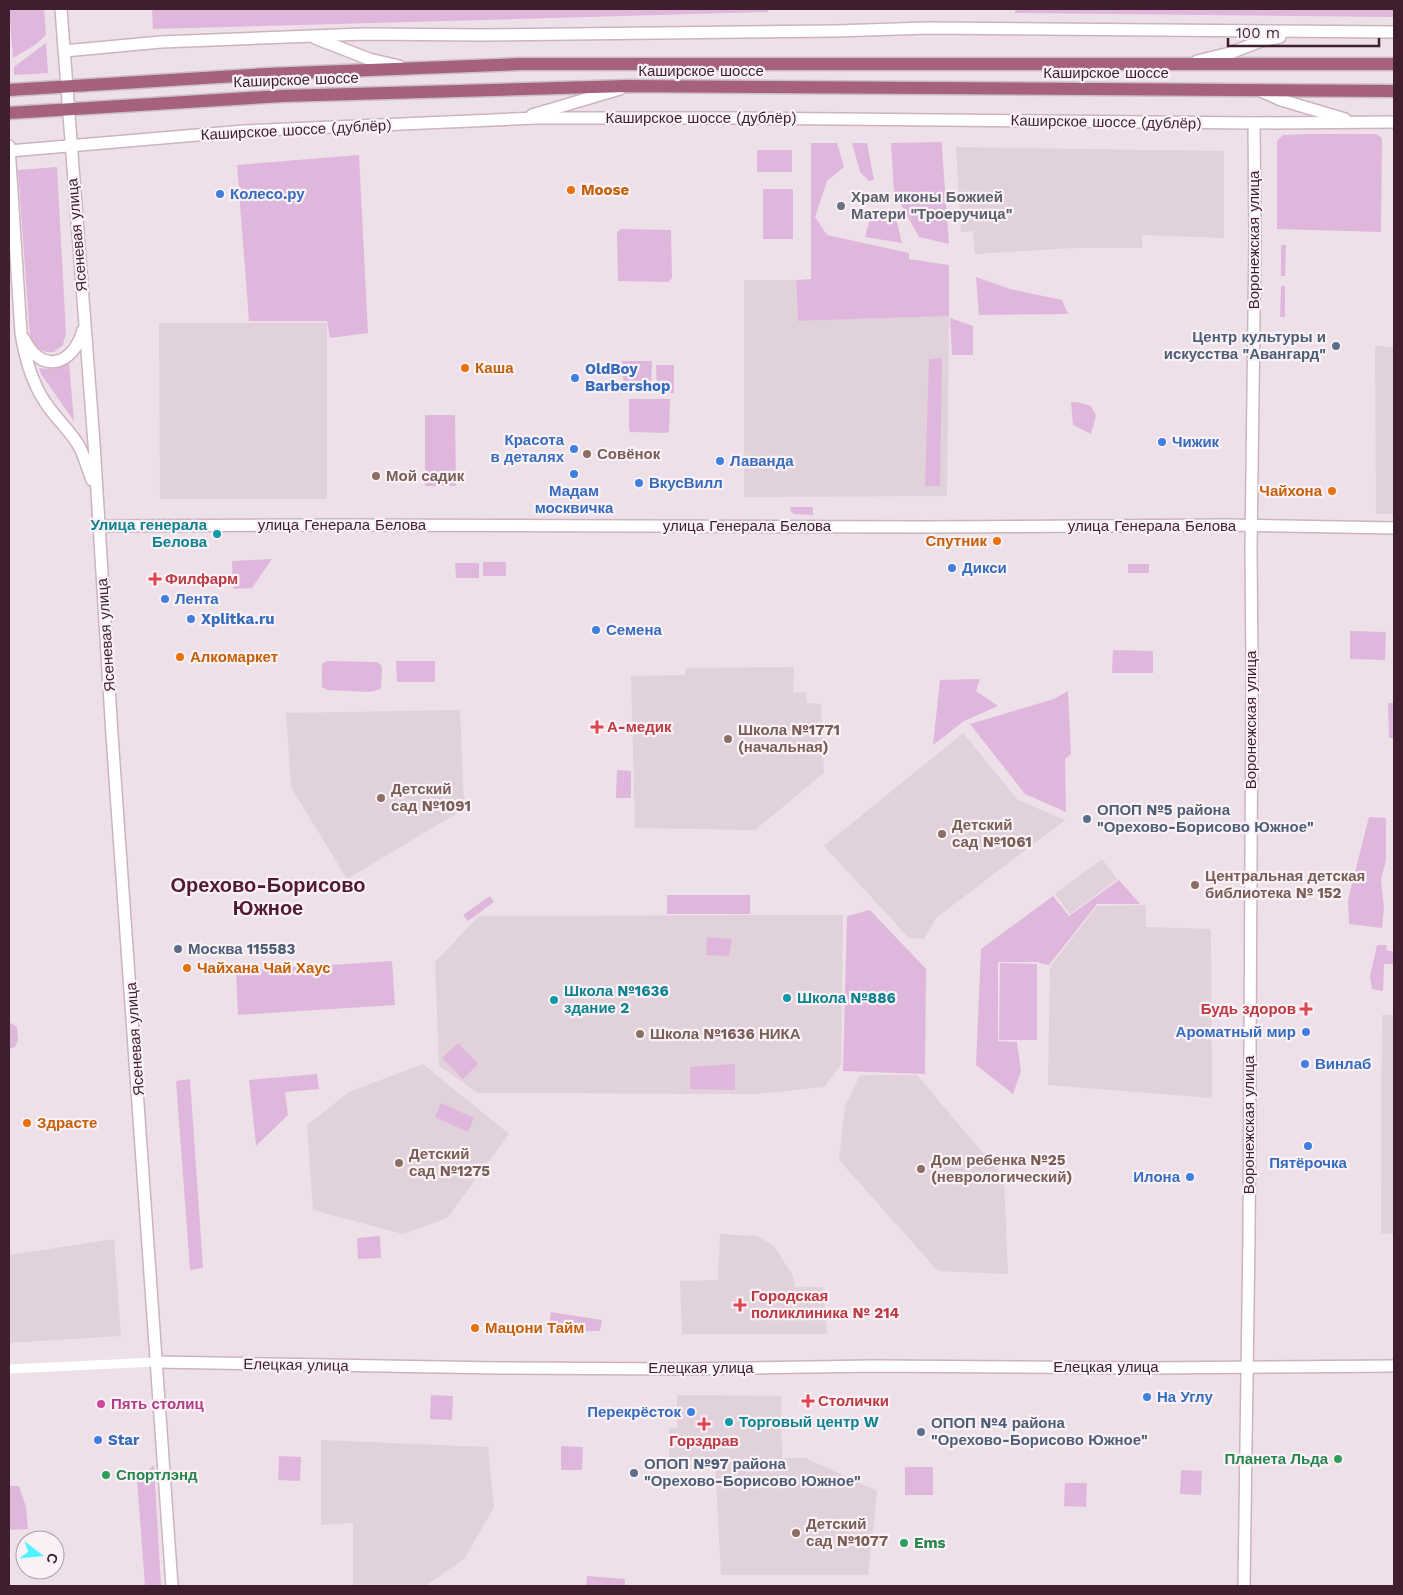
<svg xmlns="http://www.w3.org/2000/svg" width="1403" height="1595" viewBox="0 0 1403 1595" font-family="'Work Sans',sans-serif">
	<style>
		.built { fill: #e0d1da }
		.green { fill: #e0b7dc }
		.lines { fill: none; stroke-linecap: round; stroke-linejoin: round }
		.secondary-casing { stroke: #cdb3c1; stroke-width: 14 }
		.primary-casing { stroke: #c9c0c4; stroke-width: 15 }
		.street { stroke: #fff; stroke-width: 9 }
		.secondary { stroke: #fff; stroke-width: 11 }
		.primary { stroke: #a6617f; stroke-width: 12 }
		.food-dot { fill: #e8710a; stroke: #f9f1f6; stroke-width: 2 }
		.shop-dot { fill: #3f7fe0; stroke: #f9f1f6; stroke-width: 2 }
		.worship-dot { fill: #6b7280; stroke: #f9f1f6; stroke-width: 2 }
		.service-dot { fill: #5c6f8a; stroke: #f9f1f6; stroke-width: 2 }
		.education-dot { fill: #8d6e63; stroke: #f9f1f6; stroke-width: 2 }
		.culture-dot { fill: #0f9aa8; stroke: #f9f1f6; stroke-width: 2 }
		.health-dot { fill: #e0444e; stroke: #f9f1f6; stroke-width: 2 }
		.hotel-dot { fill: #d1479c; stroke: #f9f1f6; stroke-width: 2 }
		.leisure-dot { fill: #2e9e5b; stroke: #f9f1f6; stroke-width: 2 }
		.labels { text-anchor: middle; stroke-width: 4.5; stroke-linejoin: round; paint-order: stroke }
		.street-label { font-size: 15px; fill: #3f1f2e; stroke: #f9f1f6 }
		.food-label { font-size: 15px; font-weight: bold; fill: #c56008; stroke: #f9f1f6; text-anchor: start }
		.shop-label { font-size: 15px; font-weight: bold; fill: #366cbe; stroke: #f9f1f6; text-anchor: start }
		.worship-label { font-size: 15px; font-weight: bold; fill: #5b616d; stroke: #f9f1f6; text-anchor: start }
		.service-label { font-size: 15px; font-weight: bold; fill: #4e5e75; stroke: #f9f1f6; text-anchor: start }
		.education-label { font-size: 15px; font-weight: bold; fill: #785e54; stroke: #f9f1f6; text-anchor: start }
		.culture-label { font-size: 15px; font-weight: bold; fill: #0d838f; stroke: #f9f1f6; text-anchor: start }
		.health-label { font-size: 15px; font-weight: bold; fill: #be3a42; stroke: #f9f1f6; text-anchor: start }
		.hotel-label { font-size: 15px; font-weight: bold; fill: #b23c85; stroke: #f9f1f6; text-anchor: start }
		.leisure-label { font-size: 15px; font-weight: bold; fill: #27864d; stroke: #f9f1f6; text-anchor: start }
		.district-label { font-size: 20px; font-weight: bold; fill: #521932; stroke: #f9f1f6 }
	</style>
	<rect width="100%" height="100%" fill="#ede0e8"/>
	<!-- built -->
	<g class="built">
		<path d="M956,147l268,4v87l-82,-3v13h-68l-99,6 -2,-23 -12,1z"/>
		<path d="M744,280h52l2,41 151,-5 -2,180 -203,1z"/>
		<path d="M159,323h168v176h-167z"/>
		<path d="M1375,346l19,1v167h-18z"/>
		<path d="M794,667l-1,26 13,-1 1,11 14,1 3,69 -69,57 -120,-2 -4,-152 54,-1 1,-7z"/>
		<path d="M460,710l4,99 -117,70 -56,-92 -5,-74z"/>
		<path d="M963,733l55,67 47,20 -129,98 -12,21 -15,-1 -85,-92z"/>
		<path d="M1102,859l15,20 -47,35 -15,-20z"/>
		<path d="M1146,905v22l65,2 1,169 -164,-13 2,-118 47,-61z"/>
		<path d="M789,915h54l-2,150 -17,22 -66,7 -280,-1 -39,-27 -4,-104 44,-46z"/>
		<path d="M1382,1015h12v219l-13,-1z"/>
		<path d="M423,1064l86,70 -62,84 -44,16 -90,-24 -6,-85 42,-33z"/>
		<path d="M860,1075h57l87,103 4,96 -70,-3 -99,-111 6,-54z"/>
		<path d="M720,1234l37,2 17,10 19,30 2,11h28l4,47h-145l-2,-53 38,-1z"/>
		<path d="M114,1239l7,97 -112,7v-88z"/>
		<path d="M677,1395l104,1 1,62h23l72,33 -9,84h-147l-6,-114h-46v-33h8z"/>
		<path d="M321,1440l167,7 6,60 -30,52 -39,27h-72v-63l-32,2z"/>
	</g>
	<!-- green -->
	<g class="green">
		<path d="M9,9h35l2,26 -11,10 -22,13z"/>
		<path d="M152,9h616v3l-615,17z"/>
		<path d="M1015,9h379v8l-379,-4z"/>
		<path d="M46,43l2,30 -34,2v-8z"/>
		<path d="M1306,134h70l6,4 -1,94 -104,-3v-88l6,-6z"/>
		<path d="M942,142v7l7,95 -30,-7 -25,-45 -3,-49z"/>
		<path d="M811,143h26l7,24 -17,14 -12,36 12,18 82,18v6l40,6v51l-151,5 -2,-41 15,-1z"/>
		<path d="M852,143h15l7,37 -5,1 -9,-9z"/>
		<rect x="757" y="150" width="35" height="22"/>
		<path d="M359,155l9,178 -38,5 -3,-17h-78l-12,-156z"/>
		<path d="M57,167l9,166 -3,12 -9,7h-8l-11,-5 -5,-10 -12,-167z"/>
		<rect x="763" y="189" width="30" height="50"/>
		<path d="M873,208l24,14 5,21 -37,-6z"/>
		<path d="M621,229l50,1 1,48 -4,4 -50,-1 -1,-46v-3z"/>
		<path d="M1281,245h5l-1,31h-4z"/>
		<path d="M976,277l34,12 52,11 6,14 -89,1z"/>
		<path d="M1281,286h4v31h-5z"/>
		<path d="M950,318l23,8v29h-21z"/>
		<path d="M942,358l-2,128h-15l4,-127z"/>
		<path d="M622,361h30l-1,27h-27z"/>
		<path d="M69,363l5,58 -33,-47 -2,-6 11,1z"/>
		<path d="M656,365h18v28h-17z"/>
		<path d="M629,399h41l-1,32 -2,2 -37,-1 -1,-3z"/>
		<path d="M1071,402h6l14,4 5,10 -5,18 -18,-9z"/>
		<path d="M425,415h30l1,71h-31z"/>
		<path d="M790,507h23v8l-18,-1 -4,-2z"/>
		<path d="M272,559l-20,29 -19,1 -1,-28z"/>
		<rect x="483" y="562" width="23" height="14"/>
		<path d="M455,563h24v15h-23z"/>
		<rect x="1128" y="564" width="21" height="9"/>
		<path d="M1350,631l36,1 -1,28 -35,-1z"/>
		<path d="M1113,650l40,1v22h-41z"/>
		<path d="M328,661l49,1 4,3 1,3 -1,21 -11,3 -43,-2 -5,-3v-21l1,-3z"/>
		<path d="M396,661h39v21h-38z"/>
		<path d="M980,679l-4,12 22,15 -34,15 -31,24 7,-65z"/>
		<path d="M1068,691l3,63 -6,5 1,53 -41,-18 -55,-70 84,-25z"/>
		<path d="M1388,703h6v35h-5z"/>
		<path d="M617,770l14,1v27h-15z"/>
		<path d="M1369,817l17,1v43l-5,18 3,30 -2,19 -33,-4 -1,-24z"/>
		<path d="M1119,880l21,24h-43l-48,61 -13,-3h-38v79l19,1 4,29 -8,23 -37,-29 5,-116 72,-53 16,20z"/>
		<rect x="667" y="895" width="83" height="19"/>
		<path d="M490,896l4,6 -26,19 -5,-6z"/>
		<path d="M870,910l56,59 -1,105 -82,-3 4,-155z"/>
		<path d="M707,937l25,2 -3,17 -23,-1z"/>
		<path d="M1377,945h10l-1,5 8,2v12h-10l-1,27 -11,-2 -2,-13z"/>
		<path d="M392,961l3,44 -157,10 -2,-44z"/>
		<path d="M1000,963l37,1v76h-38z"/>
		<path d="M9,1022l8,5 1,13 -3,7 -6,2z"/>
		<path d="M458,1043l20,21 -15,15 -21,-21z"/>
		<path d="M735,1064v26l-45,-1v-22z"/>
		<path d="M317,1074l2,15 -34,3 3,23 -32,31 -7,-66z"/>
		<path d="M190,1079l13,189 -13,2 -14,-189z"/>
		<path d="M441,1103l33,15 -6,14 -33,-15z"/>
		<path d="M380,1236l1,22 -23,1 -1,-21z"/>
		<path d="M551,1312l51,8 -2,11 -52,1z"/>
		<path d="M431,1395l22,1 -1,24 -22,-1z"/>
		<path d="M561,1446l22,1 -1,23h-21z"/>
		<path d="M279,1456l22,1 -1,24 -22,-1z"/>
		<path d="M154,1465l7,121h-16l-8,-106z"/>
		<rect x="905" y="1467" width="28" height="28"/>
		<path d="M1181,1470l21,1 -1,24 -21,-1z"/>
		<path d="M1065,1483h22l-1,24 -22,-1z"/>
		<path d="M9,1486h10l7,21 2,22 -19,1z"/>
		<path d="M587,1576l38,3v7h-39z"/>
	</g>
	<g class="lines">
		<defs>
			<g id="secondary">
				<path d="M61,9l33,434 18,292 60,851"/>
				<path d="M315,38l54,21 30,7"/>
				<path d="M64,51l97,-9 203,-8 117,1 354,-4 93,-3 466,4"/>
				<path d="M1197,61l33,-8 31,-12 19,-4"/>
				<path d="M1261,91l20,9 64,19"/>
				<path d="M532,115l88,-26"/>
				<path d="M9,146l12,187c4,25 10,48 24,69 10,16 26,29 35,46 5,10 8,22 12,32"/>
				<path d="M9,151l235,-20 292,-13h194l524,5 140,-1"/>
				<path d="M24,339c18,37 50,25 59,-9"/>
				<path d="M99,526l235,-1 590,2 301,-2 169,3"/>
				<path d="M156,1362l342,6 180,1 195,-3 275,2 246,-2"/>
				<path d="M1244,1586l5,-351 3,-562 -1,-124 4,-311 -1,-115"/>
			</g>
			<g id="primary">
				<path d="M9,90l258,-16 254,-10h873"/>
				<path d="M9,113l273,-17 345,-10 767,5"/>
			</g>
		</defs>
		<!-- secondary casing -->
		<use href="#secondary" class="secondary-casing"/>
		<!-- primary casing -->
		<use href="#primary" class="primary-casing"/>
		<!-- street -->
		<path class="street" d="M9,1369l147,-7"/>
		<!-- secondary -->
		<use href="#secondary" class="secondary"/>
		<!-- primary -->
		<use href="#primary" class="primary"/>
	</g>
	<!-- markers -->
	<g class="food-dot">
		<circle cx="571" cy="190" r="5"/>
		<circle cx="465" cy="368" r="5"/>
		<circle cx="1332" cy="491" r="5"/>
		<circle cx="997" cy="541" r="5"/>
		<circle cx="180" cy="657" r="5"/>
		<circle cx="187" cy="968" r="5"/>
		<circle cx="27" cy="1123" r="5"/>
		<circle cx="475" cy="1328" r="5"/>
	</g>
	<g class="shop-dot">
		<circle cx="220" cy="194" r="5"/>
		<circle cx="575" cy="378" r="5"/>
		<circle cx="1162" cy="442" r="5"/>
		<circle cx="574" cy="449" r="5"/>
		<circle cx="720" cy="461" r="5"/>
		<circle cx="574" cy="474" r="5"/>
		<circle cx="639" cy="483" r="5"/>
		<circle cx="952" cy="568" r="5"/>
		<circle cx="165" cy="599" r="5"/>
		<circle cx="191" cy="619" r="5"/>
		<circle cx="596" cy="630" r="5"/>
		<circle cx="1306" cy="1032" r="5"/>
		<circle cx="1305" cy="1064" r="5"/>
		<circle cx="1308" cy="1146" r="5"/>
		<circle cx="1190" cy="1177" r="5"/>
		<circle cx="1147" cy="1397" r="5"/>
		<circle cx="691" cy="1412" r="5"/>
		<circle cx="98" cy="1440" r="5"/>
	</g>
	<circle class="worship-dot" cx="841" cy="206" r="5"/>
	<g class="service-dot">
		<circle cx="1336" cy="346" r="5"/>
		<circle cx="1087" cy="819" r="5"/>
		<circle cx="178" cy="949" r="5"/>
		<circle cx="921" cy="1432" r="5"/>
		<circle cx="634" cy="1473" r="5"/>
	</g>
	<g class="education-dot">
		<circle cx="587" cy="454" r="5"/>
		<circle cx="376" cy="476" r="5"/>
		<circle cx="728" cy="739" r="5"/>
		<circle cx="381" cy="798" r="5"/>
		<circle cx="942" cy="834" r="5"/>
		<circle cx="1195" cy="885" r="5"/>
		<circle cx="640" cy="1034" r="5"/>
		<circle cx="399" cy="1163" r="5"/>
		<circle cx="921" cy="1169" r="5"/>
		<circle cx="796" cy="1533" r="5"/>
	</g>
	<g class="culture-dot">
		<circle cx="217" cy="534" r="5"/>
		<circle cx="787" cy="998" r="5"/>
		<circle cx="554" cy="1000" r="5"/>
		<circle cx="729" cy="1422" r="5"/>
	</g>
	<g class="health-dot">
		<path d="M152.5 571.5h5v5h5v5h-5v5h-5v-5h-5v-5h5z"/>
		<path d="M594.5 719.5h5v5h5v5h-5v5h-5v-5h-5v-5h5z"/>
		<path d="M1303.5 1001.5h5v5h5v5h-5v5h-5v-5h-5v-5h5z"/>
		<path d="M737.5 1297.5h5v5h5v5h-5v5h-5v-5h-5v-5h5z"/>
		<path d="M805.5 1393.5h5v5h5v5h-5v5h-5v-5h-5v-5h5z"/>
		<path d="M701.5 1416.5h5v5h5v5h-5v5h-5v-5h-5v-5h5z"/>
	</g>
	<circle class="hotel-dot" cx="101" cy="1404" r="5"/>
	<g class="leisure-dot">
		<circle cx="1338" cy="1459" r="5"/>
		<circle cx="106" cy="1475" r="5"/>
		<circle cx="904" cy="1543" r="5"/>
	</g>
	<g class="labels">
		<!-- street labels -->
		<g class="street-label">
			<text x="701" y="76">Каширское шоссе</text>
			<text x="1106" y="78">Каширское шоссе</text>
			<text transform="translate(296 80) rotate(-2)" y="5">Каширское шоссе</text>
			<text x="701" y="123">Каширское шоссе (дублёр)</text>
			<text transform="translate(1106 122) rotate(1)" y="5">Каширское шоссе (дублёр)</text>
			<text transform="translate(296 130) rotate(-3)" y="5">Каширское шоссе (дублёр)</text>
			<text transform="translate(77 235) rotate(-95)" y="5">Ясеневая улица</text>
			<text transform="translate(1254 240) rotate(-90)" y="5">Воронежская улица</text>
			<text x="342" y="530">улица Генерала Белова</text>
			<text x="747" y="531">улица Генерала Белова</text>
			<text x="1152" y="531">улица Генерала Белова</text>
			<text transform="translate(106 635) rotate(-94)" y="5">Ясеневая улица</text>
			<text transform="translate(1251 720) rotate(-90)" y="5">Воронежская улица</text>
			<text transform="translate(135 1039) rotate(-94)" y="5">Ясеневая улица</text>
			<text transform="translate(1249 1125) rotate(-90)" y="5">Воронежская улица</text>
			<text transform="translate(296 1365) rotate(1)" y="5">Елецкая улица</text>
			<text x="1106" y="1372">Елецкая улица</text>
			<text x="701" y="1373">Елецкая улица</text>
		</g>
		<!-- food labels -->
		<g class="food-label">
			<text x="581" y="195">Moose</text>
			<text x="475" y="373">Каша</text>
			<text x="1322" y="496" text-anchor="end">Чайхона</text>
			<text x="987" y="546" text-anchor="end">Спутник</text>
			<text x="190" y="662">Алкомаркет</text>
			<text x="197" y="973">Чайхана Чай Хаус</text>
			<text x="37" y="1128">Здрасте</text>
			<text x="485" y="1333">Мацони Тайм</text>
		</g>
		<!-- shop labels -->
		<g class="shop-label">
			<text x="230" y="199">Колесо.ру</text>
			<text x="585" y="374">OldBoy<tspan x="585" dy="17">Barbershop</tspan></text>
			<text x="564" y="445" text-anchor="end">Красота<tspan x="564" dy="17">в деталях</tspan></text>
			<text x="1172" y="447">Чижик</text>
			<text x="730" y="466">Лаванда</text>
			<text x="649" y="488">ВкусВилл</text>
			<text x="574" y="496" text-anchor="middle">Мадам<tspan x="574" dy="17">москвичка</tspan></text>
			<text x="962" y="573">Дикси</text>
			<text x="175" y="604">Лента</text>
			<text x="201" y="624">Xplitka.ru</text>
			<text x="606" y="635">Семена</text>
			<text x="1296" y="1037" text-anchor="end">Ароматный мир</text>
			<text x="1315" y="1069">Винлаб</text>
			<text x="1308" y="1168" text-anchor="middle">Пятёрочка</text>
			<text x="1180" y="1182" text-anchor="end">Илона</text>
			<text x="1157" y="1402">На Углу</text>
			<text x="681" y="1417" text-anchor="end">Перекрёсток</text>
			<text x="108" y="1445">Star</text>
		</g>
		<!-- worship labels -->
		<g class="worship-label">
			<text x="851" y="202">Храм иконы Божией<tspan x="851" dy="17">Матери "Троeручица"</tspan></text>
		</g>
		<!-- service labels -->
		<g class="service-label">
			<text x="1326" y="342" text-anchor="end">Центр культуры и<tspan x="1326" dy="17">искусства "Авангард"</tspan></text>
			<text x="1097" y="815">ОПОП №5 района<tspan x="1097" dy="17">"Орехово-Борисово Южное"</tspan></text>
			<text x="188" y="954">Москва 115583</text>
			<text x="931" y="1428">ОПОП №4 района<tspan x="931" dy="17">"Орехово-Борисово Южное"</tspan></text>
			<text x="644" y="1469">ОПОП №97 района<tspan x="644" dy="17">"Орехово-Борисово Южное"</tspan></text>
		</g>
		<!-- education labels -->
		<g class="education-label">
			<text x="597" y="459">Совёнок</text>
			<text x="386" y="481">Мой садик</text>
			<text x="738" y="735">Школа №1771<tspan x="738" dy="17">(начальная)</tspan></text>
			<text x="391" y="794">Детский<tspan x="391" dy="17">сад №1091</tspan></text>
			<text x="952" y="830">Детский<tspan x="952" dy="17">сад №1061</tspan></text>
			<text x="1205" y="881">Центральная детская<tspan x="1205" dy="17">библиотека № 152</tspan></text>
			<text x="650" y="1039">Школа №1636 НИКА</text>
			<text x="409" y="1159">Детский<tspan x="409" dy="17">сад №1275</tspan></text>
			<text x="931" y="1165">Дом ребенка №25<tspan x="931" dy="17">(неврологический)</tspan></text>
			<text x="806" y="1529">Детский<tspan x="806" dy="17">сад №1077</tspan></text>
		</g>
		<!-- culture labels -->
		<g class="culture-label">
			<text x="207" y="530" text-anchor="end">Улица генерала<tspan x="207" dy="17">Белова</tspan></text>
			<text x="564" y="996">Школа №1636<tspan x="564" dy="17">здание 2</tspan></text>
			<text x="797" y="1003">Школа №886</text>
			<text x="739" y="1427">Торговый центр W</text>
		</g>
		<!-- health labels -->
		<g class="health-label">
			<text x="165" y="584">Филфарм</text>
			<text x="607" y="732">А-медик</text>
			<text x="1296" y="1014" text-anchor="end">Будь здоров</text>
			<text x="751" y="1301">Городская<tspan x="751" dy="17">поликлиника № 214</tspan></text>
			<text x="818" y="1406">Столички</text>
			<text x="704" y="1446" text-anchor="middle">Горздрав</text>
		</g>
		<!-- hotel labels -->
		<g class="hotel-label">
			<text x="111" y="1409">Пять столиц</text>
		</g>
		<!-- leisure labels -->
		<g class="leisure-label">
			<text x="1328" y="1464" text-anchor="end">Планета Льда</text>
			<text x="116" y="1480">Спортлэнд</text>
			<text x="914" y="1548">Ems</text>
		</g>
		<!-- district labels -->
		<g class="district-label">
			<text x="268" y="892">Орехово-Борисово<tspan x="268" dy="23">Южное</tspan></text>
		</g>
	</g>
	<!-- border -->
	<rect width="1403" height="1595" fill="none" stroke="#3f1f2e" stroke-width="20"/>
	<!-- north arrow -->
	<g transform="translate(40 1555) rotate(106)"><circle r="24" fill="#f9f1f6" stroke="#af9da6"/>
	<path d="M0-4L9 19L0 12L-9 19Z" fill="#4df4fe"/>
	<text y="-8" font-size="14" font-weight="bold" text-anchor="middle" fill="#3f1f2e">С</text>
	</g>
	<!-- scale -->
	<path d="M1228 38v8h151v-8" fill="none" stroke="#3f1f2e" stroke-width="2.5"/>
	<text x="1236" y="38" font-size="15" fill="#3f1f2e" stroke="#f9f1f6" stroke-width="4" paint-order="stroke">100 m</text>
</svg>
